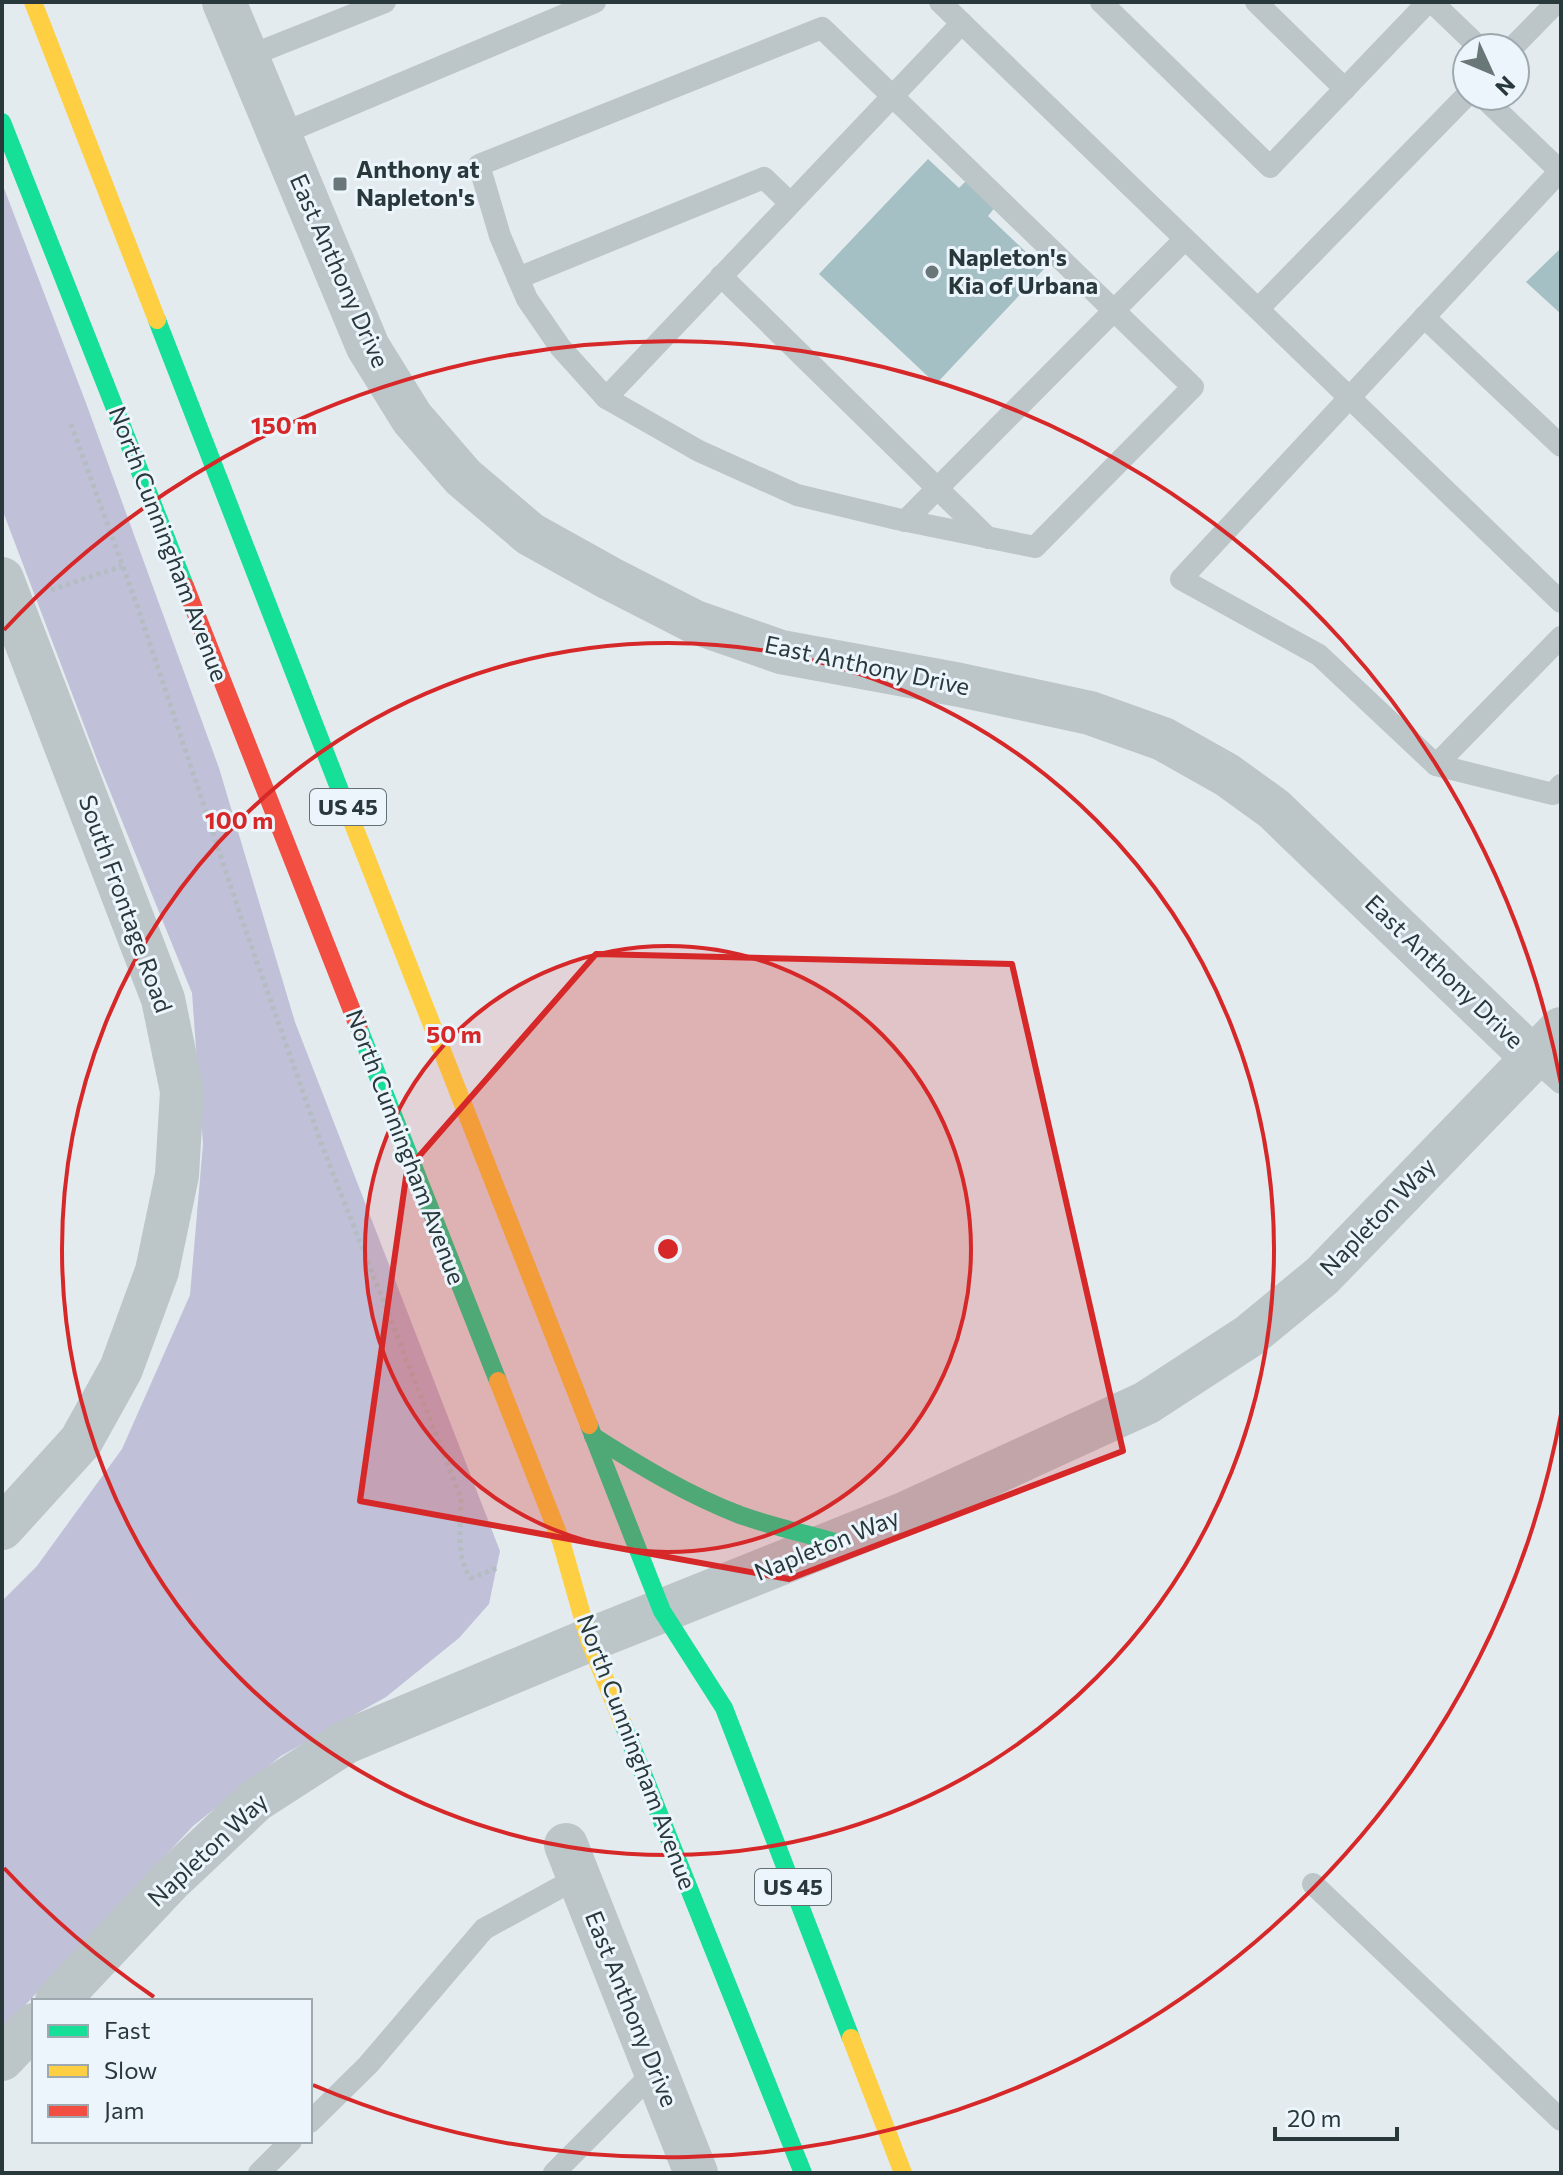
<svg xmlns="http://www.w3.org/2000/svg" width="1563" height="2175" viewBox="0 0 1563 2175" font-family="Commissioner,sans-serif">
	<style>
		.green { fill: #c0c0d8 }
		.building { fill: #a4c0c4 }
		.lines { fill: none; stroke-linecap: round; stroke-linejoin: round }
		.path { stroke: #b4bdc1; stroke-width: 5; stroke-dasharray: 4 4; stroke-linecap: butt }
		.lane { stroke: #bcc5c8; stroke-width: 22 }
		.street { stroke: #bcc5c8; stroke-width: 44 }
		.fast { stroke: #16e098; stroke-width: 18 }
		.slow { stroke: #ffcf43; stroke-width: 18 }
		.jam { stroke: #f24e42; stroke-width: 18 }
		.marked { fill: #d62828; fill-opacity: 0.2; stroke: #d62828; stroke-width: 6; stroke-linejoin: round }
		.ring { fill: none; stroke: #d62828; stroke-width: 4 }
		.poi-dot { fill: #6a7779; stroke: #ebf5fb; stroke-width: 3 }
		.labels { text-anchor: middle; stroke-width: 6; stroke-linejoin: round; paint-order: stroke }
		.shield { fill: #ebf5fb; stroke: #637174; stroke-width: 2 }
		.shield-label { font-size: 22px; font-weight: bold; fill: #29383a }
		.poi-label { font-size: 24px; font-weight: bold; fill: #29383a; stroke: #ebf5fb; text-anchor: start }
		.street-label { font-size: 24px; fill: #29383a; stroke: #ebf5fb }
		.centre { fill: #d62828; stroke: #ebf5fb; stroke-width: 4 }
		.ring-label { font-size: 24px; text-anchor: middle; font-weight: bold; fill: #d62828; stroke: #ebf5fb; stroke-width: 6; stroke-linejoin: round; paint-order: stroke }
	</style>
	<rect width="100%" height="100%" fill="#e3ebef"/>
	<!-- green -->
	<path class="green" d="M2,183l84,220 133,365 76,254 205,529 -11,53 -30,34 -73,59 -105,59 -88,70 -191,204v-429l35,-35 85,-117 68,-154 13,-151 -11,-151 -94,-231 -96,-253z"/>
	<!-- building -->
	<g class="building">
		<path d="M928,159l31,29 8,-8 29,26 -8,10 56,53 -108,115 -117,-110z"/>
		<path d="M1561,248v66l-35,-32z"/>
	</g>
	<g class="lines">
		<!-- path -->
		<g class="path">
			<path d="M71,424l67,184 102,306 81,229 140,355c0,26 -6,59 10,80l26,-10"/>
			<path d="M51,590l71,-24"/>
		</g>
		<!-- lane -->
		<g class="lane">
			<path d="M940,2l621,600"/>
			<path d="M1101,2l169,165 158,-165"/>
			<path d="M1256,2l89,87"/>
			<path d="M1432,2l48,46"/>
			<path d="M822,28l371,359 -158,160 -138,-28 -100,-24 -98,-44 -93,-53 -46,-51 -33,-48 -27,-63 -21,-71z"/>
			<path d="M1512,48l45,-46"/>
			<path d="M247,57l138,-55"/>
			<path d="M1482,96l78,75 -379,408 138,76 117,110 117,29 8,-9"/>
			<path d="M279,135l316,-133"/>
			<path d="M721,276l267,262"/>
			<path d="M518,278l246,-100 26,25"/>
			<path d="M1258,309l209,-214"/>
			<path d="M1424,317l137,129"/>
			<path d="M606,398l356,-375"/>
			<path d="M905,521l280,-282"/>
			<path d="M1436,765l125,-128"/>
			<path d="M1533,1058l28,25"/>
			<path d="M1313,1884l248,236"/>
			<path d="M310,2122l58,-57 116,-136 95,-52"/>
			<path d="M259,2173l32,-32"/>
			<path d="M554,2173l102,-103"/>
		</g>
		<!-- street -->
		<g class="street">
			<path d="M224,2l144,345 44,71 51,59 67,57 79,44 86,44 86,30 179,33 130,28 73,26 64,36 47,34 259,249"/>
			<path d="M2,579l161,420 19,92 -5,84 -20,96 -36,98 -40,72 -79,87"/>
			<path d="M566,1845l130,328"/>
			<path d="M57,2001l114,-121 85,-80 90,-58 243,-102 315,-126 242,-111 103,-67 73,-60 239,-247"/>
			<path d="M2,2059l32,-34"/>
		</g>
		<!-- fast -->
		<g class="fast">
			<path d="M2,122l183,464"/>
			<path d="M157,320l189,486"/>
			<path d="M358,1026l140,355"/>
			<path d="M589,1425l73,186 62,97 127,330"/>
			<path d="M593,1436c47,30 95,59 147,79 31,11 63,18 95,27"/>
			<path d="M623,1724l180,449"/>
		</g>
		<!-- slow -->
		<g class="slow">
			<path d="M33,2l124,318"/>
			<path d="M346,806l243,619"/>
			<path d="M498,1381l63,160 28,99 34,84"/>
			<path d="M851,2038l52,135"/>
		</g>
		<!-- jam -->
		<path class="jam" d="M185,586l173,440"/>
	</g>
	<!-- marked area -->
	<path class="marked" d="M596,954l416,10 111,487 -334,128 -429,-78 47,-331z"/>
	<!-- distance rings -->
	<circle cx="668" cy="1249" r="303" fill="#d62828" fill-opacity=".12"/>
	<g class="ring">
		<circle cx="668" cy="1249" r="303"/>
		<circle cx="668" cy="1249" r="606"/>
		<path d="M1561 1414A908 908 0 0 1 313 2085M154 1997A908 908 0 0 1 4 1868M4 630A908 908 0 0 1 1561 1084"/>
	</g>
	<!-- markers -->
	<g class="poi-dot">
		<rect x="332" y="176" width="16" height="16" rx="4"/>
		<circle cx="932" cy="272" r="8"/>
	</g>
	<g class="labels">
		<!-- shield labels -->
		<g class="shield">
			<rect x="310" y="789" width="76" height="36" rx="6"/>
			<rect x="755" y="1869" width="76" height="36" rx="6"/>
		</g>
		<g class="shield-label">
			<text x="348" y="815">US 45</text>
			<text x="793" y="1895">US 45</text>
		</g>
		<!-- poi labels -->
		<g class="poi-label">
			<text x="356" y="178">Anthony at<tspan x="356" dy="28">Napleton's</tspan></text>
			<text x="948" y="266">Napleton's<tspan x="948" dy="28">Kia of Urbana</tspan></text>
		</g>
		<!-- street labels -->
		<g class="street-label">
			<text transform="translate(339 271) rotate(66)" y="8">East Anthony Drive</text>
			<text transform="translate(168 544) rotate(69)" y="8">North Cunningham Avenue</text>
			<text transform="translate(867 666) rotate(12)" y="8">East Anthony Drive</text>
			<text transform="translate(125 904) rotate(70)" y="8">South Frontage Road</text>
			<text transform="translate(1444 972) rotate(44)" y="8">East Anthony Drive</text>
			<text transform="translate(405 1147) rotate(69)" y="8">North Cunningham Avenue</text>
			<text transform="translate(1378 1217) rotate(-46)" y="8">Napleton Way</text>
			<text transform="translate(827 1545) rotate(-22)" y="8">Napleton Way</text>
			<text transform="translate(636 1752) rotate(69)" y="8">North Cunningham Avenue</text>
			<text transform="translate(208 1850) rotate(-43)" y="8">Napleton Way</text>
			<text transform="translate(631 2009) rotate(68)" y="8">East Anthony Drive</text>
		</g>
	</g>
	<circle cx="668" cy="1249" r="12" class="centre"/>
	<g class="ring-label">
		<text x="284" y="434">150 m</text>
		<text x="239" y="829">100 m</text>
		<text x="454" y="1043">50 m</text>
	</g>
	<!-- border -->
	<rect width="1563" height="2175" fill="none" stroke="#29383a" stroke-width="8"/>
	<!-- legend -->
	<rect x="32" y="1999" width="280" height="144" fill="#ebf5fb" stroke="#9da9ae" stroke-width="2"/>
	<rect x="48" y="2025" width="40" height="12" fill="#16e098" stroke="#9da9ae" stroke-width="2"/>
	<text x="104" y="2039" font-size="24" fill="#29383a">Fast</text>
	<rect x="48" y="2065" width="40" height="12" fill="#ffcf43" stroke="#9da9ae" stroke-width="2"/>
	<text x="104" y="2079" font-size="24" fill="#29383a">Slow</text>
	<rect x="48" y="2105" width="40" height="12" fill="#f24e42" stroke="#9da9ae" stroke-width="2"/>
	<text x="104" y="2119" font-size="24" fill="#29383a">Jam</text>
	<!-- north arrow -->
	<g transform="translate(1491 72) rotate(134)"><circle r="38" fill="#ebf5fb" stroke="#9da9ae" stroke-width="2"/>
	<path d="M0-6L14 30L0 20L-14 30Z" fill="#6a7779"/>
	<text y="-12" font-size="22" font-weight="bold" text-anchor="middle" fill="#29383a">N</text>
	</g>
	<!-- scale -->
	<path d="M1275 2127v12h122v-12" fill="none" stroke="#29383a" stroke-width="4"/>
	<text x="1287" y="2127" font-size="24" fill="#29383a" stroke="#ebf5fb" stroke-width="6" paint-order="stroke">20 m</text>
</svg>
